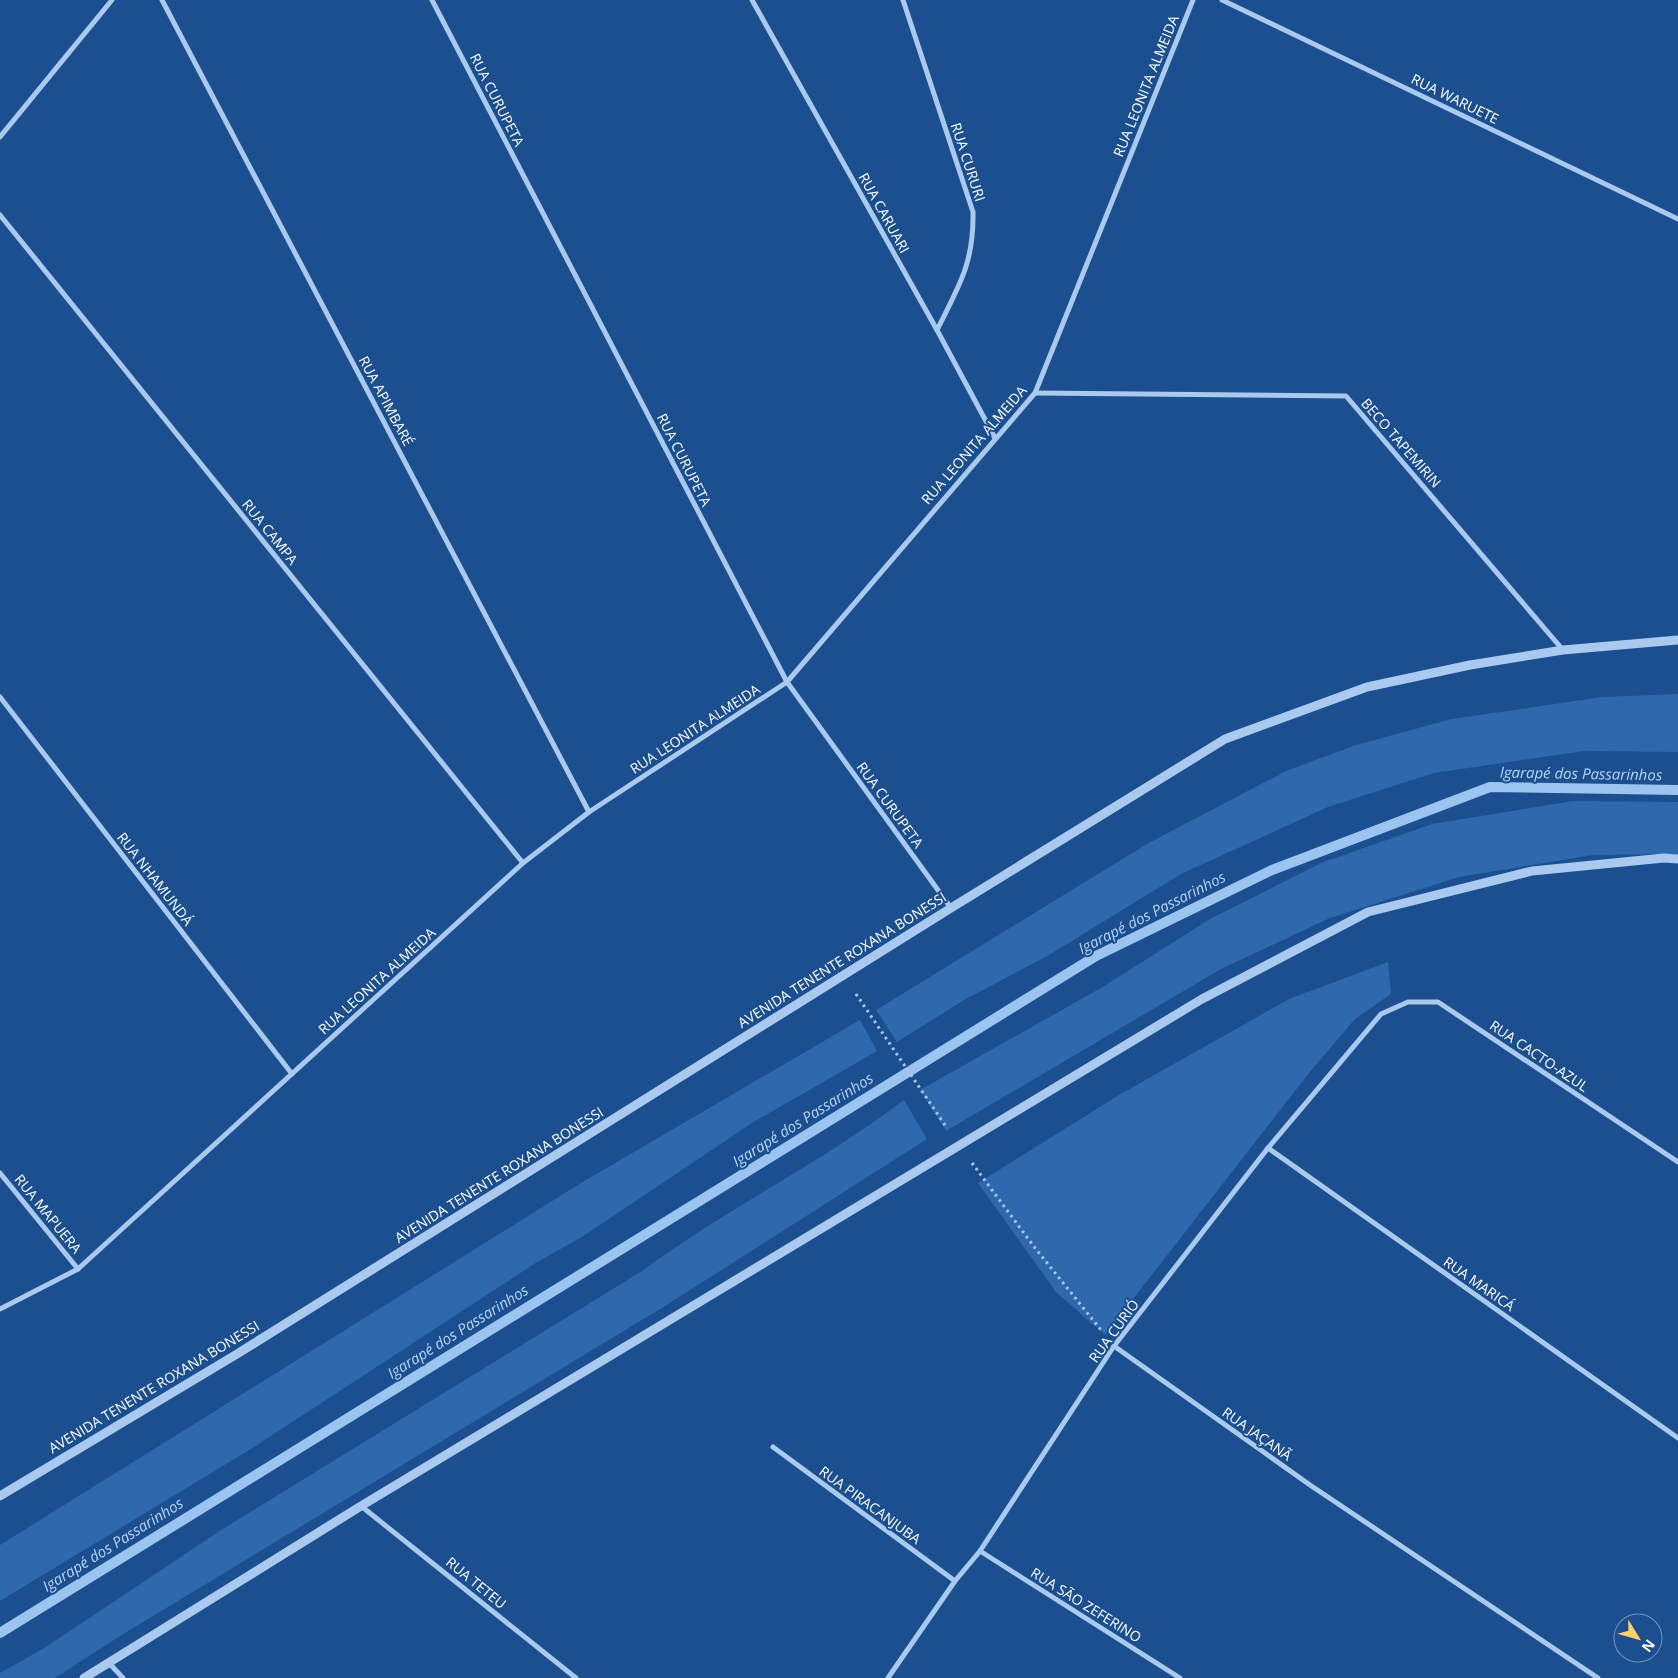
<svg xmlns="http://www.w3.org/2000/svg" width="1678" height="1678" viewBox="0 0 1678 1678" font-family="'Open Sans',sans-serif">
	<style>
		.green { fill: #2e69ad }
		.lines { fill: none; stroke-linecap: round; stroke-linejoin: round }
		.stream { stroke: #9cc4f0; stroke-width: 10 }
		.path { stroke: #a9c9ee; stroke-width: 3; stroke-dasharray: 2.5 4; stroke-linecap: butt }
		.minor { stroke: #a9c9ee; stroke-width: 5 }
		.tertiary { stroke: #a9c9ee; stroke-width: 9 }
		.labels { text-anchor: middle; stroke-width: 4; stroke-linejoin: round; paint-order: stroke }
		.street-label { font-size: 14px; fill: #fff; stroke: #1b4f8f }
		.water-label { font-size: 15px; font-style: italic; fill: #b5d3f5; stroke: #1b4f8f }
	</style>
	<rect width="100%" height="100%" fill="#1b4f8f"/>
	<!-- green -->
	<g class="green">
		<path d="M1678,694v58l-94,-1 -150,22 -106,34 -147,67 -132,81 -85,45 -67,42 -21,-32 271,-166 139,-73 70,-26 96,-26 150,-22z"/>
		<path d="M1573,801l105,1v52l-85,1 -134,22 -129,41 -109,51 -275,162 -26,-41 181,-102 109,-69 111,-56 111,-39z"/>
		<path d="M1388,962l3,32 -36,25 -46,54 -204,262 -49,-43 -78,-109 141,-88 170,-96z"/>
		<path d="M860,1020l17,31 -125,72 -167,112 -51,29 -280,183 -254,154v-56l581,-362z"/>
		<path d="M904,1100l23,39 -262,167 -545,330 -65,42h-55v-5l46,-26 172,-115 424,-261c84,-62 179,-108 262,-171z"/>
	</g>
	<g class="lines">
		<!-- stream -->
		<path class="stream" d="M0,1633l1096,-677 176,-86 218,-83 188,3"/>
		<!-- path -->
		<g class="path">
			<path d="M856,994l91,134"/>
			<path d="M972,1163l63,85 66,82"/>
		</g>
		<!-- minor -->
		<g class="minor">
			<path d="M162,0l427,812"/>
			<path d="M432,0l355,682 164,226"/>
			<path d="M752,0l185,330 58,108"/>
			<path d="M903,0l70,212c1,51 -14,74 -36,118"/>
			<path d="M1222,0l456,219"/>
			<path d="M0,137l112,-137"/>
			<path d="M0,215l523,648"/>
			<path d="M1035,393l311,3 217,254"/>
			<path d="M0,697l292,377"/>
			<path d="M1268,1148l410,290"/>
			<path d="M0,1173l78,96"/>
			<path d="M0,1309l78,-40 445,-406 66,-51 198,-130 248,-289 158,-393"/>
			<path d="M1114,1346l196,139 288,193"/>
			<path d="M773,1447l182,134"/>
			<path d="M361,1506l215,172"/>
			<path d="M980,1551l200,127"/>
			<path d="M109,1663l14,15"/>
			<path d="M888,1678l67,-97 25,-30 134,-205 154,-198 113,-134 27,-12h30l240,160"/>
		</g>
		<!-- tertiary -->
		<g class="tertiary">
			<path d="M0,1496l237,-142 714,-446 274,-169 142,-52 103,-22 93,-15 115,-10"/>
			<path d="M84,1678l277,-172 841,-507 166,-87 164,-41 132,-13 14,1"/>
		</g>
	</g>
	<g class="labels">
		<!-- street labels -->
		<g class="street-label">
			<text transform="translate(1146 86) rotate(-68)" y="5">RUA LEONITA ALMEIDA</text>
			<text transform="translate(1455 99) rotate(26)" y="5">RUA WARUETE</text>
			<text transform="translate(497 100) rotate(63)" y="5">RUA CURUPETA</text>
			<text transform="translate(968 162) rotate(72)" y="5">RUA CURURI</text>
			<text transform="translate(884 213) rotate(61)" y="5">RUA CARUARI</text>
			<text transform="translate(386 401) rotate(62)" y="5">RUA APIMBARÉ</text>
			<text transform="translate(1401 443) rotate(49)" y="5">BECO TAPEMIRIN</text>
			<text transform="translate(974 445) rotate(-49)" y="5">RUA LEONITA ALMEIDA</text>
			<text transform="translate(684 460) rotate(63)" y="5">RUA CURUPETA</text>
			<text transform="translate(270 532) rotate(51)" y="5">RUA CAMPA</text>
			<text transform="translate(695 729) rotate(-33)" y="5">RUA LEONITA ALMEIDA</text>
			<text transform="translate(890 805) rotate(54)" y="5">RUA CURUPETA</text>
			<text transform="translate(155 879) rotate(52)" y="5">RUA NHAMUNDÁ</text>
			<text transform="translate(842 960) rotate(-32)" y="5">AVENIDA TENENTE ROXANA BONESSI</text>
			<text transform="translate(377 981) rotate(-42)" y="5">RUA LEONITA ALMEIDA</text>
			<text transform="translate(1539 1056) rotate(34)" y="5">RUA CACTO-AZUL</text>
			<text transform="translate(499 1175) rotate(-32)" y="5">AVENIDA TENENTE ROXANA BONESSI</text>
			<text transform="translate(48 1214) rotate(51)" y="5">RUA MAPUERA</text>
			<text transform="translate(1479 1284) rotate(35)" y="5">RUA MARICÁ</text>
			<text transform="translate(1114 1331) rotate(-54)" y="5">RUA CURIÓ</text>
			<text transform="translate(154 1387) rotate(-31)" y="5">AVENIDA TENENTE ROXANA BONESSI</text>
			<text transform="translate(1257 1434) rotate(35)" y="5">RUA JAÇANÃ</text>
			<text transform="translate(870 1505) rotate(36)" y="5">RUA PIRACANJUBA</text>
			<text transform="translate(476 1583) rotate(39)" y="5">RUA TETEU</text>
			<text transform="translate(1086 1605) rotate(32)" y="5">RUA SÃO ZEFERINO</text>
		</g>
		<!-- water labels -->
		<g class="water-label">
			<text transform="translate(1581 774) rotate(1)" y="5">Igarapé dos Passarinhos</text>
			<text transform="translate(1152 913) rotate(-27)" y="5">Igarapé dos Passarinhos</text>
			<text transform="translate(803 1120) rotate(-32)" y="5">Igarapé dos Passarinhos</text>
			<text transform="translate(458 1332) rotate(-32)" y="5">Igarapé dos Passarinhos</text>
			<text transform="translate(113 1545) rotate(-32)" y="5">Igarapé dos Passarinhos</text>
		</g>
	</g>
	<!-- north arrow -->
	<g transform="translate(1638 1638) rotate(127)"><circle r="24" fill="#1b4f8f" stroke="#7695bc"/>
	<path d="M0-4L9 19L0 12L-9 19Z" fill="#ffd166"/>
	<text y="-8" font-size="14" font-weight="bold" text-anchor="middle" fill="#ffffff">N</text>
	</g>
</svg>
